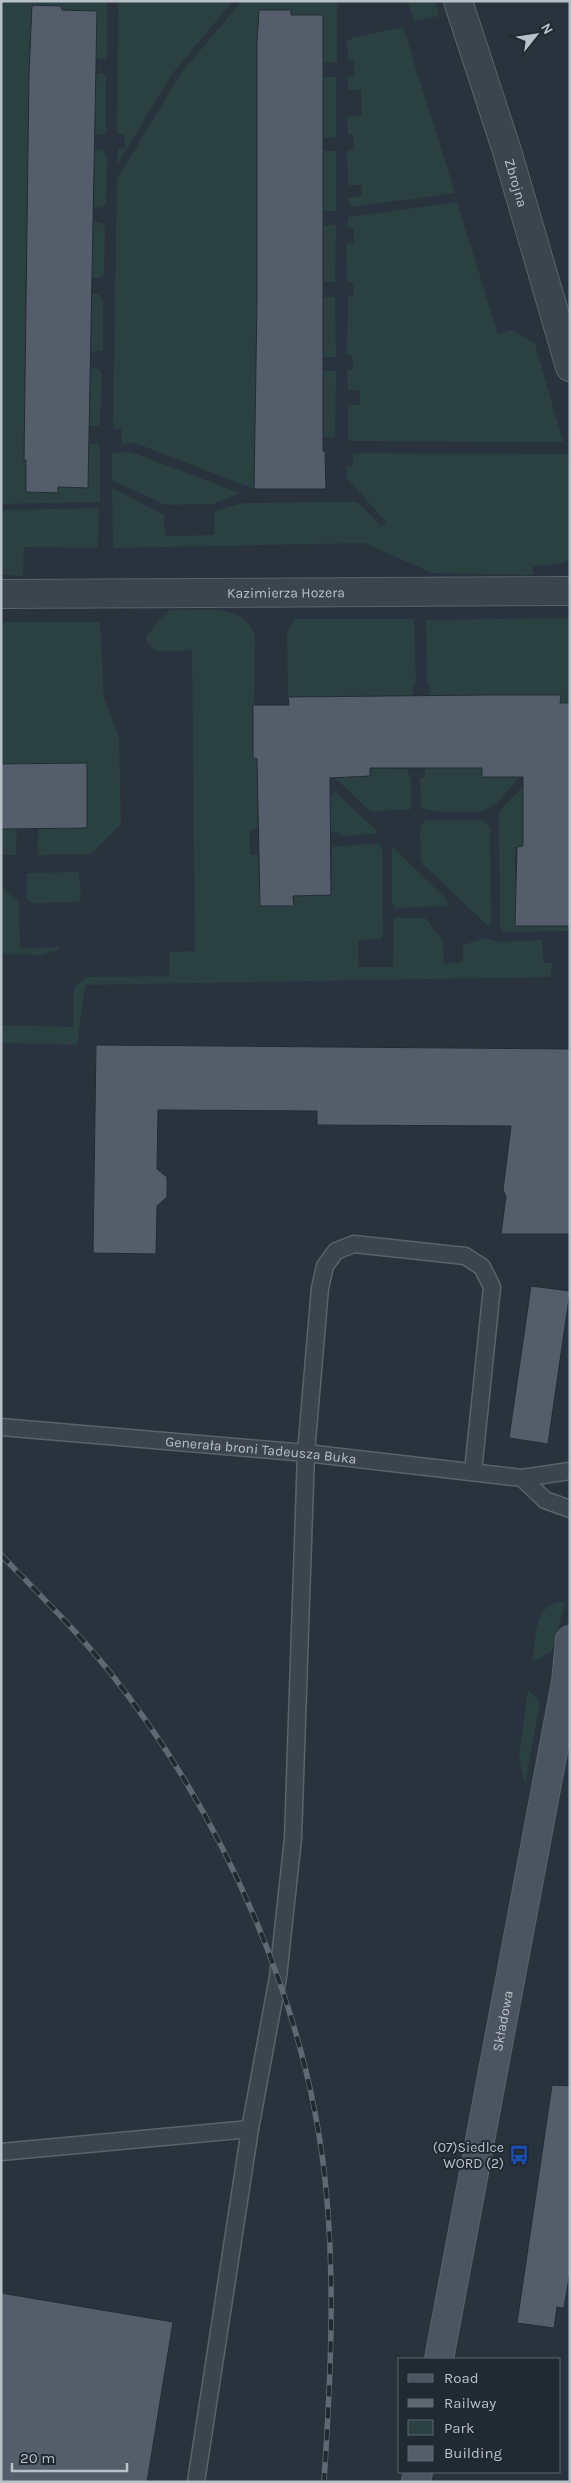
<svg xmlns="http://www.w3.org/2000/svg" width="571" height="2483" viewBox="0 0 571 2483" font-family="Karla,sans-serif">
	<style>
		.green { fill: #2b4040 }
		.building { fill: #545e6b; stroke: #232c35 }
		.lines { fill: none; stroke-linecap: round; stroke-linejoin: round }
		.service-casing { stroke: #5a636b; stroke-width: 19 }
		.minor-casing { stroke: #5a636b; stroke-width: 30 }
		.tertiary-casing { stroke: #5a636b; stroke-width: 30 }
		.secondary-casing { stroke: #5a636b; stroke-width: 30 }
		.service { stroke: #3c454e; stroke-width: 16 }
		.minor { stroke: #3c454e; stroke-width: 28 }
		.tertiary { stroke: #3c454e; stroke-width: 28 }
		.secondary { stroke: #4b5460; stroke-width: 28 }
		.rail-casing { stroke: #5f6974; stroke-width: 5.5 }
		.rail { stroke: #212a33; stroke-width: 4; stroke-dasharray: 11; stroke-linecap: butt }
		.labels { text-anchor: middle; stroke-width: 4; stroke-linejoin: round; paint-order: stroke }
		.street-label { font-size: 14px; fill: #b8c0c8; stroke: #212a33 }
		.poi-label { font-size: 14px; fill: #b8c0c8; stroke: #212a33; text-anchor: end }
	</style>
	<rect width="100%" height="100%" fill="#28333e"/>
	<!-- green -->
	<g class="green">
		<path d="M1,1h106v56l-2,2h-9v-48l-34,-1 -1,-4 -29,-1v33l-2,1 -6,421h2v32l31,1 1,-6 29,1 1,-44 10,-1 2,7v52l-99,2z"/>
		<path d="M118,1h115l-61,73 -55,91 1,-16 7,-1 -1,-13 -7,-1z"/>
		<path d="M242,1h92l3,4v57l-14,1 -32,-48 -1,-5h-31l-3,98 2,191 -4,190 -119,-46 -13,1 -1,-15h-8l4,-250 64,-106z"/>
		<path d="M408,1h27l4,15 -25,5z"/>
		<path d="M403,27l52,166 -104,14 -4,-9 15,-2v-11h-14l-1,-34 7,-1 -1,-16 -5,1 -1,-18 15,-1 -1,-26h-13l-1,-13 8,-1 -2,-16h-5l-1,-18 5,-4z"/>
		<path d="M102,73l4,3v56l-1,2h-11l1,-60z"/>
		<path d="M323,77h13v60l-13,1z"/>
		<path d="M94,149l10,1 3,7 -1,47 -4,4 -9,-1z"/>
		<rect x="323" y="151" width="13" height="60"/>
		<path d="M457,202l41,132 15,-4 22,14 28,98 -211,-1 -4,-3v-33h12v-15h-12l-1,-20 6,-1 -1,-14h-5l1,-58 6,-1 -1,-14h-6l-1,-38 8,-2v-14l-7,-1 1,-10z"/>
		<path d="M92,222l10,1 3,6 -1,46 -4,3h-8z"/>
		<path d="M336,225l-1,57h-12v-56z"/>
		<path d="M91,294h7l5,7v49l-13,3z"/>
		<path d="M323,297h12l1,60h-13z"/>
		<path d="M90,368l9,1 3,5 -2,49 -2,3h-9z"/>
		<path d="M323,371h13l-1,66h-12z"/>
		<path d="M131,452l109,41 -27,11 -48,1 -53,-25v-27z"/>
		<path d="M353,453l214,1 3,9v97l-11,4 -26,2v9l-101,-2 -68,-30 -251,5 -1,-60 52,27 1,21 49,-1v-24l30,-8 113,-1 25,25 4,-5 -39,-44 -1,-12h7z"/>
		<path d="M99,508l-1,40 -74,-1 -1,29 -22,-1v-65z"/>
		<path d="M171,610c29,1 75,-9 84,27l-2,121 4,1 1,70 -8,1v25h8l2,51h34l-1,-10 38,-1 1,-48 47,-4 3,6 1,90 -25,1v27h35l1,-49h31l18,22 1,24 19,-2v-17l23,-7 13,4 43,-2 2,23h8l-1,14 -466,8 -8,60 -76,-2v-18l72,2 1,-39 12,-11 83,-1 1,-24 25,-1 -3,-301c-15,0 -43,8 -46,-13l14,-18z"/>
		<path d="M570,618v85h-10v-8h-131l1,-10 -3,-1 -1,-64z"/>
		<path d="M294,619h120l2,65h-3v12h-69l-29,9v-9l-27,1 -1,-63z"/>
		<path d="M1,622h99l4,76 15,39 2,87 -30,30 -54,1 1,-26 49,-1v-65l-86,1z"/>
		<path d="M370,768l38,1v8h3v32l-40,3 -36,-34 34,-2z"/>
		<path d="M425,768h57v9h37c-9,10 -21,28 -33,33 -9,4 -60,3 -65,-3l-1,-29 5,-1z"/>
		<path d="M524,785l-1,61 -8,1v25h8v27l-8,1v26h55v5l-66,1 -4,-5 -1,-115z"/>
		<path d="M333,790l44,41 -2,3 -34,2 -1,-3 -9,-1v-38l2,1z"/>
		<path d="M425,820h58l7,7 1,97 -2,3 -65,-62 -3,-4 -1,-34z"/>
		<path d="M1,829h16l-1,26h-15z"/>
		<path d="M394,848l51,50 5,8 -55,2 -3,-4v-55z"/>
		<path d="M79,872l2,27 -3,3 -46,1 -5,-4v-26z"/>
		<path d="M1,886l18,16 1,46 39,-1v3l-18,5 -40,-1z"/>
		<path d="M559,1602l6,1 -13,48 -20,11c4,-21 1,-56 27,-60z"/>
		<path d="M528,1689l12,14 -15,81 -6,-27z"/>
	</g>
	<!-- building -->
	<g class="building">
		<path d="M32,5l29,1 1,4 35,1 -9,477 -30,-1v6l-32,-1v-32h-2l5,-387z"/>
		<path d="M259,10h32v5h32v436h2l1,38h-72l3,-190v-257z"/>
		<path d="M485,695h76l-1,8h10v223h-55l2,-79 6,-1v-69h-41v-9h-112v8l-40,2 1,117 -38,1 1,10h-34l-3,-147 -4,-1v-53h36l-1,-8z"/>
		<path d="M87,763v65l-86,1v-65z"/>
		<path d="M96,1045l474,4v185h-69l5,-38 -3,-6 8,-64 -194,-1v-14l-159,-1 -1,59 10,8v20l-10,9 -1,48 -63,-1z"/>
		<path d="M531,1286l39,5 -22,153 -39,-6z"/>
		<path d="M552,2085l18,1v185l-6,37 -7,-1 -3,21 -37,-5z"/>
		<path d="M1,2293l172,29 -26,160h-146z"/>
	</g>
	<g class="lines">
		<defs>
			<g id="service">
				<path id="s1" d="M1,1427l305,26 216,25 48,-7"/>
				<path d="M522,1478l23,22 25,9"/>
				<path d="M1,2152l249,-23"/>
				<path d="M196,2482l54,-353 28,-152 15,-139 13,-385 14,-165 5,-22 11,-15 18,-7 111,12 17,11 10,20 -19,185"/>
			</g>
			<g id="minor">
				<path id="s2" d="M1,594l569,-3"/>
			</g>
			<g id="tertiary">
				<path id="s3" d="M458,1l49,150 63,216"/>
			</g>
			<g id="secondary">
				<path id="s4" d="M439,2359l127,-677 4,-42"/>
				<path d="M416,2482l2,-10"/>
			</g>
		</defs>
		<!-- service casing -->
		<use href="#service" class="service-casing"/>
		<!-- minor casing -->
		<use href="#minor" class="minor-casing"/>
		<!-- tertiary casing -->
		<use href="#tertiary" class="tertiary-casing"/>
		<!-- secondary casing -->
		<use href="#secondary" class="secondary-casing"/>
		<!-- service -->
		<use href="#service" class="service"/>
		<!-- minor -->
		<use href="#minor" class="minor"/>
		<!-- tertiary -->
		<use href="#tertiary" class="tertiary"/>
		<!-- secondary -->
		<use href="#secondary" class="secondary"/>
		<defs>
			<path id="rail" d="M1,1555c37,38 75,75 108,116 116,146 203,343 218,529 8,94 3,188 -3,282"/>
		</defs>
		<!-- rail casing -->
		<use href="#rail" class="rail-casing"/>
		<!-- rail -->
		<use href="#rail" class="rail"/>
	</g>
	<!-- icons -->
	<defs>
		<symbol id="bus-bare" viewBox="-9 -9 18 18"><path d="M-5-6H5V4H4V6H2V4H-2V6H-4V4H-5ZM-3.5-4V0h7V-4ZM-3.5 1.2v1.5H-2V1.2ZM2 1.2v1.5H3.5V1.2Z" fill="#1a4fb4" stroke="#212a33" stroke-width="2.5" paint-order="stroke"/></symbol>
	</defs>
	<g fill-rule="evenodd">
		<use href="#bus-bare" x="505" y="2141" width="28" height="28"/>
	</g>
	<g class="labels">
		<!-- street labels -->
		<g class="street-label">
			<text dy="5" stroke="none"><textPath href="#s3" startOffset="191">Zbrojna</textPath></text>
			<text dy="5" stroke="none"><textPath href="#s2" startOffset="285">Kazimierza Hozera</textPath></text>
			<text dy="5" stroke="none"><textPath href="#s1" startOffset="261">Generała broni Tadeusza Buka</textPath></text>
			<text dy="5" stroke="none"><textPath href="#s4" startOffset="344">Składowa</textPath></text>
		</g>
		<!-- poi labels -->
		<g class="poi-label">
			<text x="504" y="2152">(07)Siedlce<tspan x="504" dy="16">WORD (2)</tspan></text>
		</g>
	</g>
	<!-- border -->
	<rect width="571" height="2483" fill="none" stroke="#b8c0c8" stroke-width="5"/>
	<!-- legend -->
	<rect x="398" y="2358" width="162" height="115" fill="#212a33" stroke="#5d666f"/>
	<rect x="408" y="2374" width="25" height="8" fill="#4b5460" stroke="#5d666f"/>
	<text x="444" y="2383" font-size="15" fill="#b8c0c8">Road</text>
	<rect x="408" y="2399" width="25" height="8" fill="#5f6974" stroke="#5d666f"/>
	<text x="444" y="2408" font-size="15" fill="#b8c0c8">Railway</text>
	<rect x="408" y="2420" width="25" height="15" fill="#2b4040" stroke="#5d666f"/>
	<text x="444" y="2433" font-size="15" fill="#b8c0c8">Park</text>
	<rect x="408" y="2446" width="25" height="15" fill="#545e6b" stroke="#5d666f"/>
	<text x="444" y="2458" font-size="15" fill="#b8c0c8">Building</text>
	<!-- north arrow -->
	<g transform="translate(536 35) rotate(60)" stroke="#212a33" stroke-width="4" paint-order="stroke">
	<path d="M0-4L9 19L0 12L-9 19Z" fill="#b8c0c8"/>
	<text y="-8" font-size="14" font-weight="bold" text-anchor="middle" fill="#b8c0c8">N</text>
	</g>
	<!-- scale -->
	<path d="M12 2463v8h115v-8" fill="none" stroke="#b8c0c8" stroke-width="2.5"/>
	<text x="20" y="2463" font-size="15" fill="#b8c0c8" stroke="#212a33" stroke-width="4" paint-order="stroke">20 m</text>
</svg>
